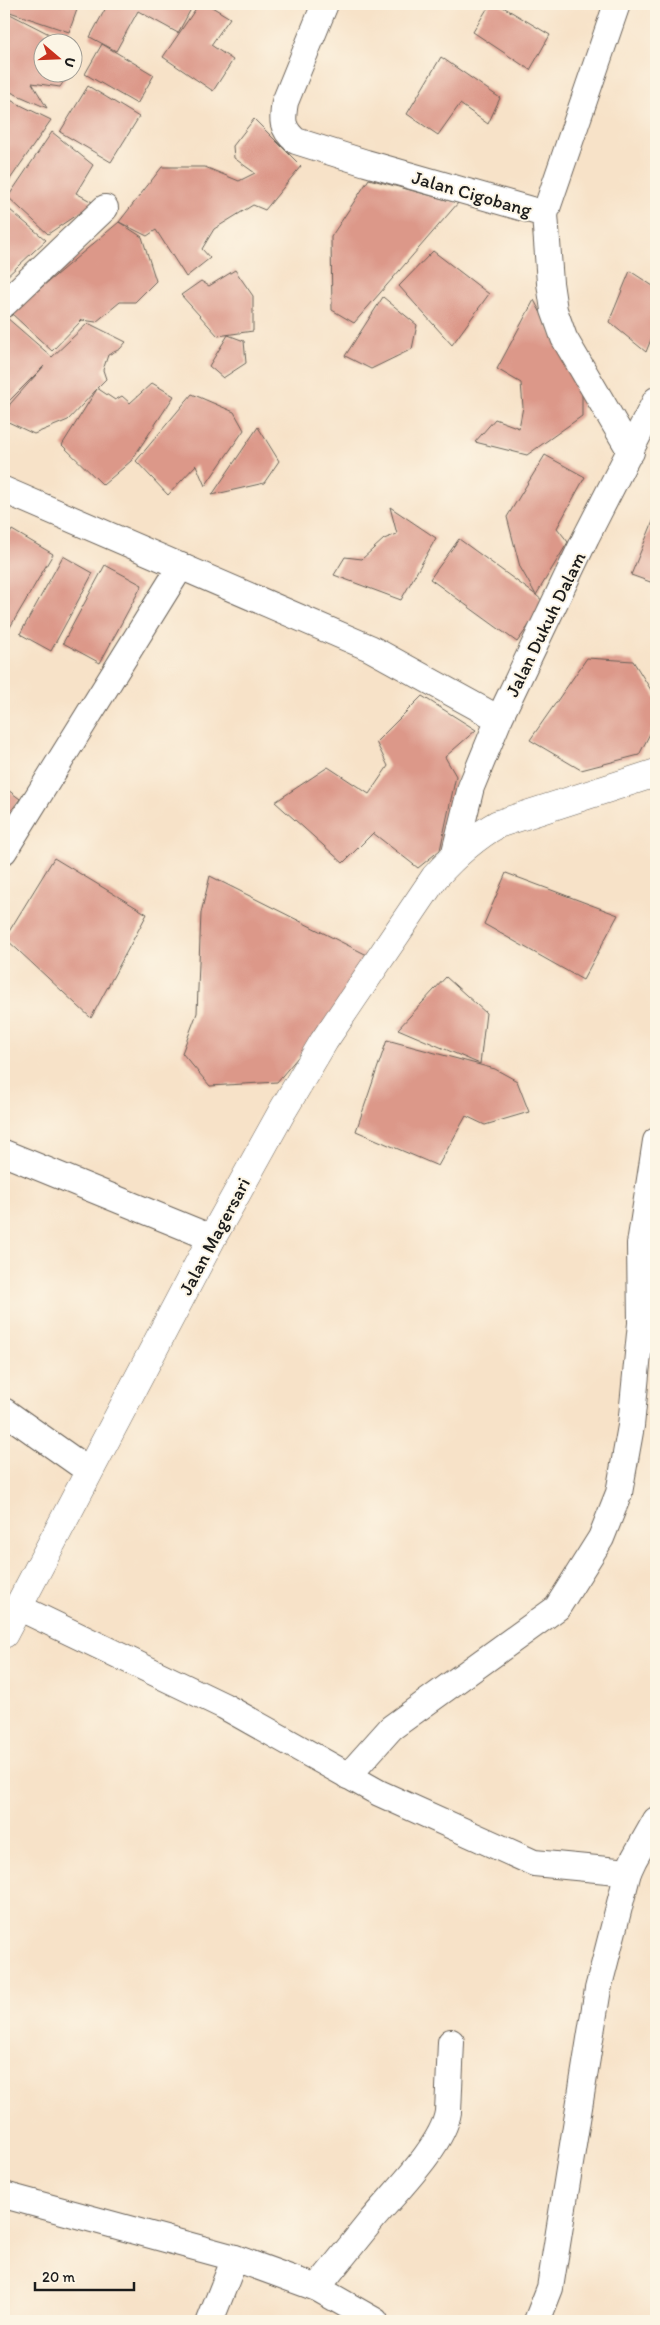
<svg xmlns="http://www.w3.org/2000/svg" width="660" height="2325" viewBox="0 0 660 2325" font-family="Itim,sans-serif">
	<style>
		.building { fill: #dc9889 }
		.lines { fill: none; stroke-linecap: round; stroke-linejoin: round }
		.minor-casing { stroke: #696158; stroke-width: 28 }
		.tertiary-casing { stroke: #696158; stroke-width: 29 }
		.minor { stroke: #fff; stroke-width: 26 }
		.tertiary { stroke: #fff; stroke-width: 28 }
		.labels { text-anchor: middle; stroke-width: 4; stroke-linejoin: round; paint-order: stroke }
		.street-label { font-size: 19px; fill: #1c1c1c; stroke: #fcf5e5 }
	</style>
	<rect width="100%" height="100%" fill="#fcf5e5"/>
	<filter id="ink" filterUnits="userSpaceOnUse"><feTurbulence type="fractalNoise" baseFrequency=".02" numOctaves="2"/><feDisplacementMap in="SourceGraphic" scale="10" xChannelSelector="R" yChannelSelector="G"/><feConvolveMatrix kernelMatrix="1 2 1 2 8 2 1 2 1" color-interpolation-filters="sRGB"/></filter>
	<filter id="wash" filterUnits="userSpaceOnUse"><feTurbulence type="fractalNoise" baseFrequency=".0096" numOctaves="4" result="noise"/><feDisplacementMap in="SourceGraphic" scale="20" xChannelSelector="R" yChannelSelector="G"/><feGaussianBlur stdDeviation="1.12" result="paint"/><feColorMatrix in="noise" values="0 0 0 0 0 0 0 0 0 0 0 0 0 0 0 0 0 1.4 0 .05"/><feComposite in="paint" operator="in"/></filter>
	<g filter="url(#wash)">
		<rect width="100%" height="100%" fill="#f7e2c8"/>
		<g id="blocks">
			<!-- building -->
			<g class="building">
				<path d="M4,4h75l-10,28 -65,-22z"/>
				<path d="M108,4h74l9,5 -13,24 -40,-22 -22,40 -26,-14z"/>
				<path d="M199,4h8l23,14 -19,27 22,15 -20,31 -50,-34z"/>
				<path d="M490,4h8l52,31 -20,35 -57,-38z"/>
				<path d="M8,13l45,23 4,6h-15v30h28l-10,15 -28,-4 15,25 -41,-18 -2,-5v-58z"/>
				<path d="M102,44l52,31 -17,29 -52,-30z"/>
				<path d="M441,57l59,41 -12,26 -28,-20 -22,31 -31,-21z"/>
				<path d="M88,86l51,31 -28,45 -51,-30z"/>
				<path d="M4,97l47,23 -47,68z"/>
				<path d="M254,119l47,47 -36,44 -12,-5 -39,24 -12,20 8,9 -24,19 -30,-47 -9,6 -28,-14 43,-55h43l34,14 16,-8 -21,-15 -1,-12z"/>
				<path d="M52,132l41,33 -17,28 18,10 -46,31 -40,-37z"/>
				<path d="M369,179l89,24 -104,120 -22,-13 -1,-73z"/>
				<path d="M4,205l42,35 -42,39z"/>
				<path d="M119,222l23,15 14,44 -21,21h-15l-24,20 -14,-2 -30,31 -41,-38z"/>
				<path d="M433,251l56,43 -37,51 -53,-59z"/>
				<path d="M235,270l18,26v35l-35,5 -37,-41 20,-14 8,5z"/>
				<path d="M630,271l26,17v39l-10,25 -37,-30z"/>
				<path d="M383,297l34,28 -5,24 -41,20 -26,-13z"/>
				<path d="M534,300l48,91v25l-55,39 -52,-13 20,-23 24,9 4,-21 -2,-24 -24,-14z"/>
				<path d="M6,317l46,40 36,-34 38,19 -6,7 -12,6 -5,15 3,9 -9,9 18,12 7,-4 8,7 22,-20 22,13 -43,65 -28,24 -41,-40 35,-56 -29,31 -34,14 -30,-14 6,-16 34,-38 -40,40v-86z"/>
				<path d="M228,335l16,6 2,22 -23,15 -14,-12z"/>
				<path d="M192,394l42,18 10,18 -39,56 -9,-21 -28,30 -32,-34z"/>
				<path d="M258,427l21,34 -15,22 -52,12z"/>
				<path d="M545,455l40,22 -28,51 11,14 -32,53 9,8 -28,39 -87,-63 29,-40 77,56 -16,-28 -13,-50z"/>
				<path d="M390,507l46,31 -35,62 -67,-25 11,-18 17,2 22,-20 13,-5z"/>
				<path d="M656,514v70l-25,-9z"/>
				<path d="M12,530l41,24 -44,75 -5,-3v-81z"/>
				<path d="M63,556l30,17 -42,78 -31,-17z"/>
				<path d="M105,565l37,20 -42,78 -37,-20z"/>
				<path d="M587,658l46,3 23,37v24l-17,33 -58,15 -51,-30z"/>
				<path d="M422,696l54,34 -31,27 11,19 -16,74 -22,18 -45,-35 -30,30 -68,-61 53,-35 41,27 19,-28 -12,-24z"/>
				<path d="M4,787l16,12 -16,21z"/>
				<path d="M54,858l93,56 -56,104 -86,-80z"/>
				<path d="M506,873l112,42 -35,65 -99,-56z"/>
				<path d="M210,876l169,85 -102,121 -67,4 -28,-33 15,-40 4,-100z"/>
				<path d="M446,977l40,36 -6,51 -82,-35z"/>
				<path d="M387,1040l108,29 22,12 12,31 -44,13 -19,-9 -28,50 -82,-35z"/>
			</g>
		</g>
	</g>
	<g filter="url(#ink)">
		<use href="#blocks" fill-opacity="0" stroke="#696158" stroke-width="1"/>
		<g class="lines">
			<defs>
				<g id="minor">
					<path d="M325,4l-40,98c-3,18 -4,26 11,39l70,22 179,51 5,69 4,27 10,28 67,114"/>
					<path d="M545,214l72,-210"/>
					<path d="M4,304l101,-96"/>
					<path d="M4,490l366,158 129,71"/>
					<path d="M4,851l177,-285"/>
					<path d="M454,856l17,-69 28,-68 87,-182 70,-137"/>
					<path d="M4,1153l208,85"/>
					<path d="M4,1411l85,60"/>
					<path d="M18,1607l206,99 155,87 155,70 94,9"/>
					<path d="M348,1776l43,-48 166,-120 44,-70 18,-45 12,-67 10,-103 -1,-79 16,-103"/>
					<path d="M4,2195l231,63 82,30 58,33"/>
					<path d="M317,2288c18,-22 36,-45 54,-67 22,-27 72,-75 77,-109l3,-70"/>
					<path d="M210,2321l25,-63"/>
					<path d="M537,2321l13,-33 48,-299 30,-117 6,-13 22,-39"/>
				</g>
				<path id="tertiary" d="M4,1634l208,-396 71,-128 41,-69 111,-164c19,-21 38,-39 63,-53l158,-51"/>
			</defs>
			<!-- minor casing -->
			<use href="#minor" class="minor-casing"/>
			<!-- tertiary casing -->
			<use href="#tertiary" class="tertiary-casing"/>
			<!-- minor -->
			<use href="#minor" class="minor"/>
			<!-- tertiary -->
			<use href="#tertiary" class="tertiary"/>
		</g>
	</g>
	<g class="labels">
		<!-- street labels -->
		<g class="street-label">
			<text transform="translate(472 193) rotate(16)" y="7">Jalan Cigobang</text>
			<text transform="translate(545 624) rotate(-64)" y="7">Jalan Dukuh Dalam</text>
			<text transform="translate(214 1236) rotate(-62)" y="7">Jalan Magersari</text>
		</g>
	</g>
	<!-- margin -->
	<rect width="660" height="2325" fill="none" stroke="#fcf5e5" stroke-width="20"/>
	<!-- north arrow -->
	<g transform="translate(58 58) rotate(109)"><circle r="24" fill="#fcf5e5" stroke="#a29e95"/>
	<path d="M0-4L9 19L0 12L-9 19Z" fill="#c8321e"/>
	<text y="-8" font-size="14" font-weight="bold" text-anchor="middle" fill="#1c1c1c">U</text>
	</g>
	<!-- scale -->
	<path d="M35 2282v8h99v-8" fill="none" stroke="#1c1c1c" stroke-width="2.5"/>
	<text x="42" y="2282" font-size="15" fill="#1c1c1c" stroke="#fcf5e5" stroke-width="4" paint-order="stroke">20 m</text>
</svg>
